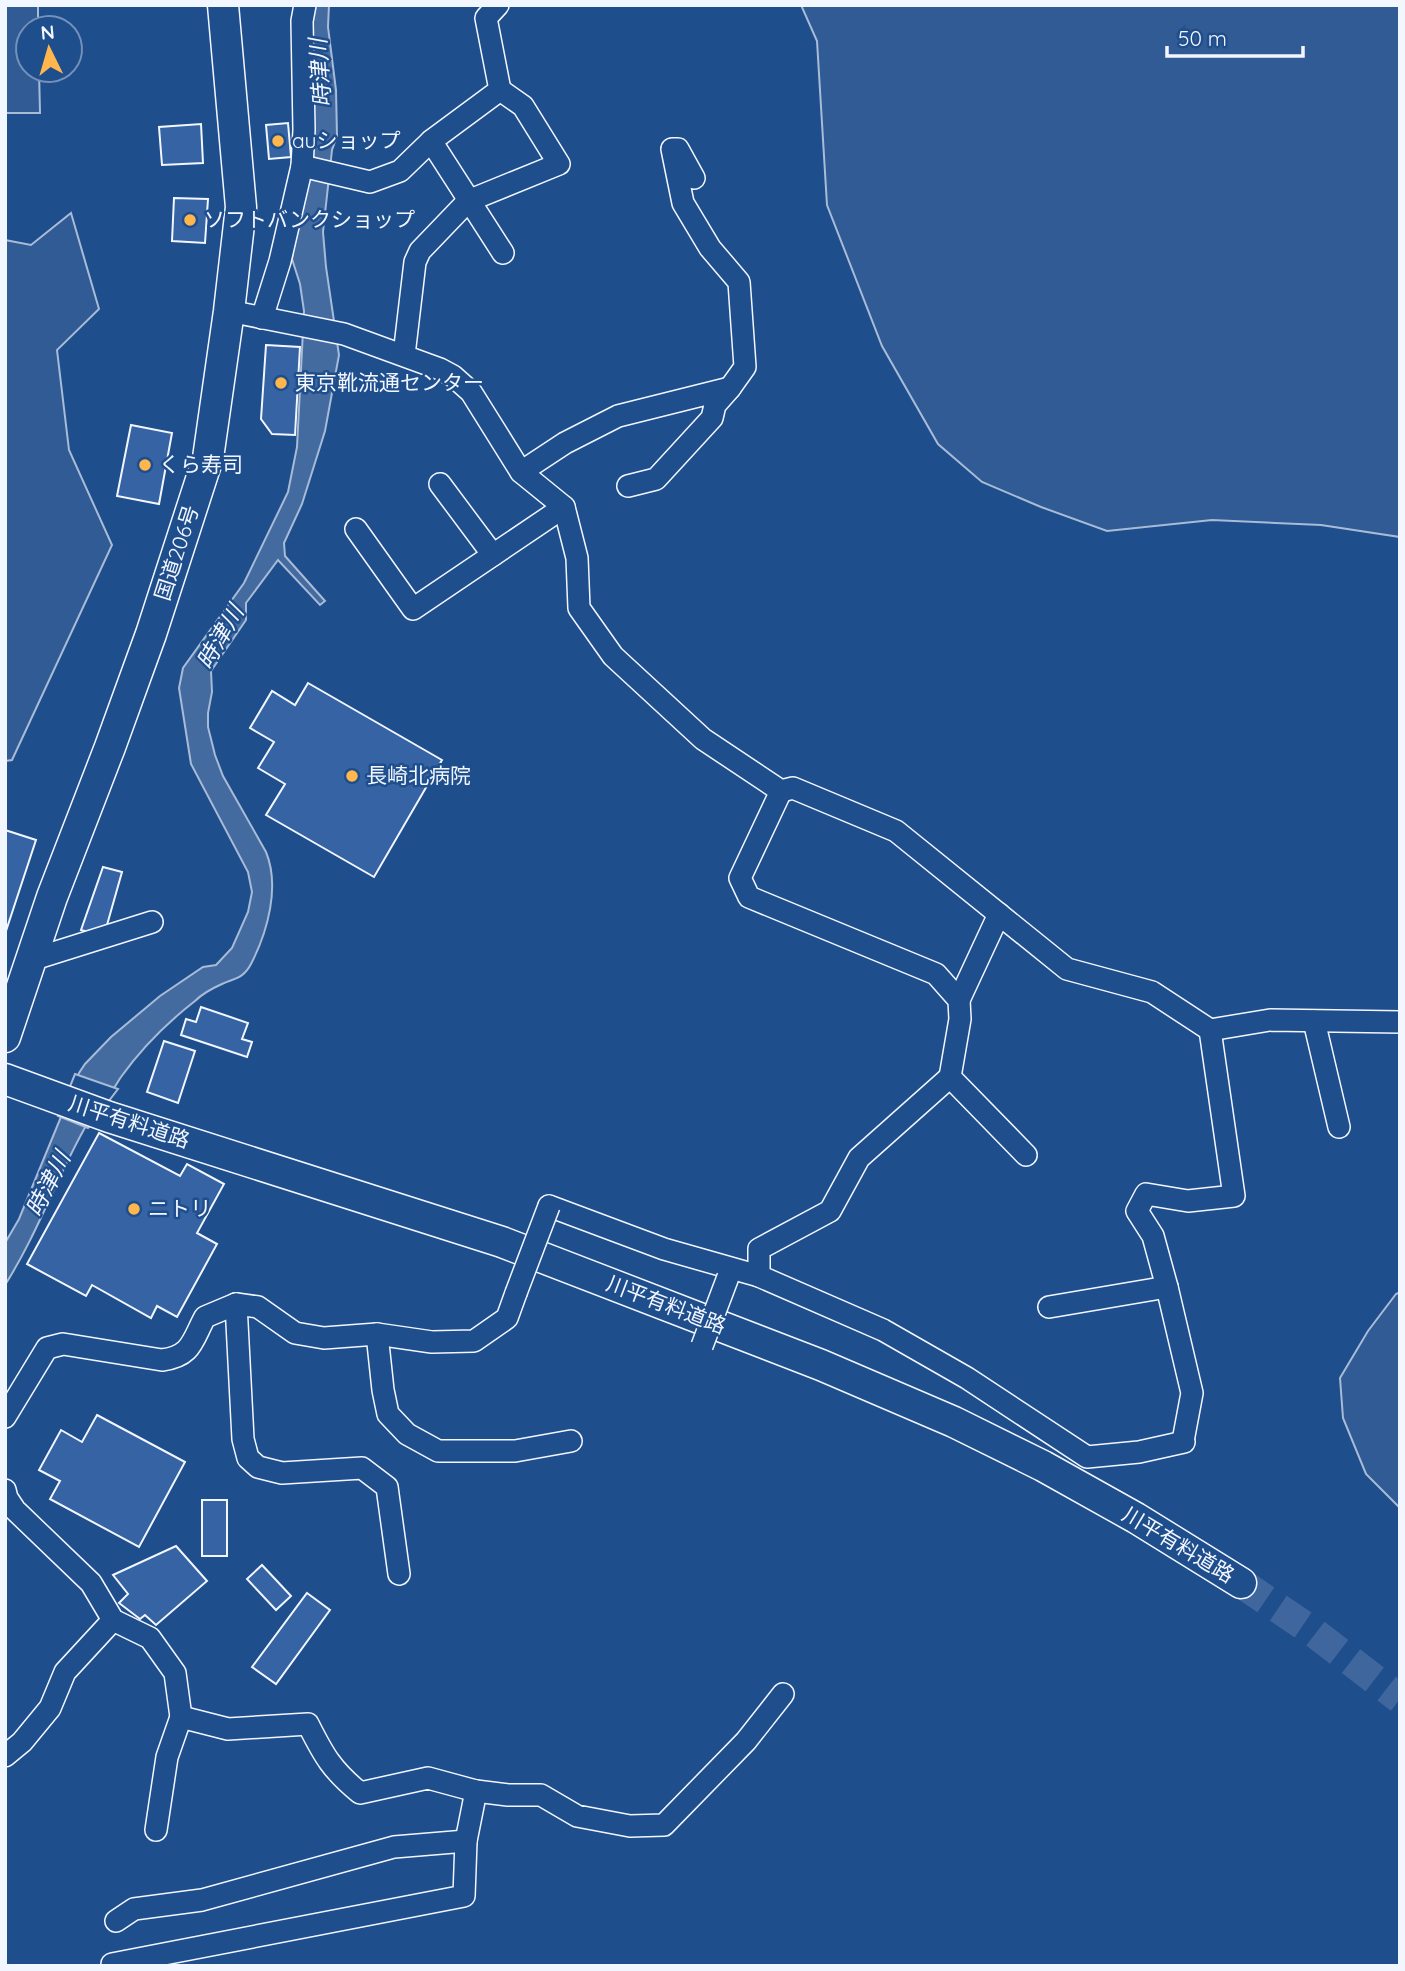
<svg xmlns="http://www.w3.org/2000/svg" width="1405" height="1971" viewBox="0 0 1405 1971" font-family="Quicksand,'Noto Sans JP',sans-serif">
	<style>
		.green { fill: #305b95; stroke: #a8bbd7; stroke-width: 2 }
		.water { fill: #446ba0; stroke: #a8bbd7; stroke-width: 2 }
		.pier { fill: #1f4e8c; stroke: #a8bbd7; stroke-width: 2 }
		.building { fill: #3563a3; stroke: #f2f6ff; stroke-width: 2 }
		.lines { fill: none; stroke-linecap: round; stroke-linejoin: round }
		.highway-tunnel { stroke: #3f679d; stroke-width: 30; stroke-dasharray: 30 15; stroke-linecap: butt }
		.minor-casing { stroke: #f2f6ff; stroke-width: 24 }
		.highway-casing { stroke: #f2f6ff; stroke-width: 33 }
		.minor { stroke: #1f4e8c; stroke-width: 21 }
		.highway { stroke: #1f4e8c; stroke-width: 30 }
		.minor-bridge-casing { stroke: #f2f6ff; stroke-width: 24; stroke-linecap: butt }
		.minor-bridge { stroke: #1f4e8c; stroke-width: 21 }
		.poi-dot { fill: #ffb74d; stroke: #1f4e8c; stroke-width: 2.5 }
		.labels { text-anchor: middle; stroke-width: 5; stroke-linejoin: round; paint-order: stroke }
		.poi-label { font-size: 21px; fill: #f2f6ff; stroke: #1f4e8c; text-anchor: start }
		.street-label { font-size: 21px; fill: #f2f6ff; stroke: #1f4e8c }
		.water-label { font-size: 23px; font-style: italic; fill: #f2f6ff; stroke: #1f4e8c }
	</style>
	<rect width="100%" height="100%" fill="#1f4e8c"/>
	<!-- green -->
	<g class="green">
		<path d="M5,5h33v23h-10v42h11l1,43h-35z"/>
		<path d="M801,5h599v532l-79,-12 -109,-5 -105,11 -66,-24 -59,-25 -44,-38 -56,-98 -55,-141 -10,-164z"/>
		<path d="M71,213l28,96 -42,41 12,100 43,95 -100,215 -7,1v-521l26,5z"/>
		<path d="M1400,1292v216l-34,-34 -23,-56 -3,-40 28,-47 28,-37z"/>
	</g>
	<!-- water -->
	<path class="water" d="M314,5h15l-1,22 8,63 1,46 -5,14 -9,82 3,35 13,88 -14,76 -23,73 -18,39 1,13 40,45 -5,4 -42,-45 -32,43v17l-35,51 1,21 -4,21v14l7,28 8,21 43,76c14,34 2,79 -15,112 -8,15 -16,14 -29,20 -9,4 -20,10 -27,17 -27,21 -54,48 -74,76 -3,4 -5,9 -9,13 -8,11 -18,22 -25,34 -30,52 -49,109 -82,161v-42l14,-24 60,-146 6,-9 26,-27 49,-41 43,-29 13,-2 16,-17 16,-36 4,-20 -4,-20 -57,-108 -12,-76 4,-20 61,-85 44,-91 9,-45 7,-136 -4,-27 -8,-25 19,-129 -1,-108z"/>
	<!-- pier -->
	<path class="pier" d="M75,1074l43,15 -30,39 -30,-12z"/>
	<!-- building -->
	<g class="building">
		<path d="M288,123l3,34 -22,2 -3,-34z"/>
		<path d="M201,124l2,39 -41,2 -3,-38z"/>
		<path d="M174,198l34,1 -3,44 -33,-2z"/>
		<path d="M266,345l34,2 -5,88 -23,-1 -11,-15z"/>
		<path d="M131,425l41,8 -13,71 -42,-8z"/>
		<path d="M308,683l134,77 -68,117 -108,-62 19,-31 -27,-16 16,-26 -24,-14 22,-37 23,14z"/>
		<path d="M5,830l31,10 -31,94z"/>
		<path d="M103,867l19,5 -15,53 -19,7 -7,-2z"/>
		<path d="M201,1007l47,16 -6,16 10,3 -5,15 -66,-22 5,-16 10,3z"/>
		<path d="M164,1041l31,10 -17,52 -31,-11z"/>
		<path d="M99,1133l81,43 7,-12 37,20 -27,49 20,11 -40,73 -20,-11 -6,12 -59,-33 -6,11 -59,-32z"/>
		<path d="M97,1415l88,47 -46,85 -89,-48 10,-18 -21,-11 22,-40 21,12z"/>
		<rect x="202" y="1500" width="25" height="56"/>
		<path d="M176,1546l31,35 -51,44 -11,-10 -5,4 -21,-16 9,-9 -15,-19z"/>
		<path d="M262,1565l29,31 -15,14 -29,-31z"/>
		<path d="M307,1593l23,17 -54,74 -24,-17z"/>
	</g>
	<g class="lines">
		<!-- highway-tunnel -->
		<path class="highway-tunnel" d="M1241,1583l71,48 88,68"/>
		<defs>
			<g id="minor">
				<path d="M431,141l72,112"/>
				<path d="M302,166l68,16 30,-11 31,-30 69,-51 -14,-72 12,-13"/>
				<path d="M694,178l-16,-29h-6l11,54 27,45 29,34 6,85 -15,21"/>
				<path d="M229,311l115,23 96,35 13,7 18,16 50,80 43,35 13,51 2,50 34,48 90,83 78,52 12,-3 103,43 171,138 85,23 58,38 60,-10 130,2"/>
				<path d="M262,318l18,-57 22,-95 2,-36 -2,-109 3,-16"/>
				<path d="M404,355l11,-93 5,-11 48,-50 91,-37 -36,-58 -23,-16"/>
				<path d="M521,472l44,-29 53,-27 112,-28 -15,17 -3,13 -56,61 -28,7"/>
				<path d="M440,484l53,71"/>
				<path d="M356,529l57,80 151,-102"/>
				<path d="M781,791l-41,87 9,19 187,77 23,26 1,19 -10,58 76,78"/>
				<path d="M31,960l121,-38"/>
				<path d="M959,1000l40,-86"/>
				<path d="M1314,1021l25,106"/>
				<path d="M950,1077l-91,81 -29,53 -71,38v27l124,54 84,48 120,79 52,-5 45,-10"/>
				<path d="M549,1206l115,43 95,27"/>
				<path d="M236,1304l7,135 5,19 10,9 24,6 80,-5 25,19 12,87"/>
				<path d="M1049,1307l118,-20"/>
				<path d="M377,1334l6,56 5,24 19,20 31,17h77l56,-10"/>
				<path d="M5,1417l42,-69 16,-4 99,16c30,-4 30,-19 43,-43l31,-13 22,3 37,26 29,5 53,-4 55,8 42,-1 33,-23 9,-25"/>
				<path d="M1183,1441l9,-48 -25,-106 -14,-51 -16,-25 9,-17 42,7 46,-5 -24,-166"/>
				<path d="M5,1490l2,8 8,12 76,73 22,37 37,18 25,35 6,44 47,12 80,-5c16,32 24,46 52,69l68,-15 48,13 32,4h33l36,21 53,10 34,-1 82,-84 37,-47"/>
				<path d="M5,1756l17,-14 28,-34 15,-36 48,-52"/>
				<path d="M156,1830l11,-73 14,-40"/>
				<path d="M116,1921l18,-12 68,-9 192,-53 72,-6"/>
				<path d="M112,1966v-2l352,-68 2,-55 10,-50"/>
			</g>
			<g id="highway">
				<path d="M5,1037l47,-140 58,-150 41,-113 57,-176 21,-147 12,-104 -18,-202"/>
				<path d="M5,1079l104,38 393,125 319,123 133,57 89,44 93,52 105,65"/>
			</g>
		</defs>
		<!-- minor casing -->
		<use href="#minor" class="minor-casing"/>
		<!-- highway casing -->
		<use href="#highway" class="highway-casing"/>
		<!-- minor -->
		<use href="#minor" class="minor"/>
		<!-- highway -->
		<use href="#highway" class="highway"/>
		<defs>
			<g id="minor-bridge">
				<path d="M516,1293l33,-87"/>
				<path d="M702,1346l26,-69"/>
			</g>
		</defs>
		<!-- minor-bridge casing -->
		<use href="#minor-bridge" class="minor-bridge-casing"/>
		<!-- minor-bridge -->
		<use href="#minor-bridge" class="minor-bridge"/>
	</g>
	<!-- markers -->
	<g class="poi-dot">
		<circle cx="278" cy="141" r="7"/>
		<circle cx="190" cy="220" r="7"/>
		<circle cx="281" cy="383" r="7"/>
		<circle cx="145" cy="465" r="7"/>
		<circle cx="352" cy="776" r="7"/>
		<circle cx="134" cy="1209" r="7"/>
	</g>
	<g class="labels">
		<!-- poi labels -->
		<g class="poi-label">
			<text x="292" y="148">auショップ</text>
			<text x="204" y="227">ソフトバンクショップ</text>
			<text x="295" y="390">東京靴流通センター</text>
			<text x="159" y="472">くら寿司</text>
			<text x="366" y="783">長崎北病院</text>
			<text x="148" y="1216">ニトリ</text>
		</g>
		<!-- street labels -->
		<g class="street-label">
			<text transform="translate(177 553) rotate(-72)" y="7">国道206号</text>
			<text transform="translate(129 1122) rotate(18)" y="7">川平有料道路</text>
			<text transform="translate(666 1305) rotate(21)" y="7">川平有料道路</text>
			<text transform="translate(1178 1545) rotate(31)" y="7">川平有料道路</text>
		</g>
		<!-- water labels -->
		<g class="water-label">
			<text transform="translate(320 73) rotate(-94)" y="8">時津川</text>
			<text transform="translate(220 637) rotate(-60)" y="8">時津川</text>
			<text transform="translate(48 1184) rotate(-63)" y="8">時津川</text>
		</g>
	</g>
	<!-- border -->
	<rect width="1405" height="1971" fill="none" stroke="#f2f6ff" stroke-width="14"/>
	<!-- north arrow -->
	<g transform="translate(49 49) rotate(355)"><circle r="33" fill="#1f4e8c" stroke="#7391ba" stroke-width="2"/>
	<path d="M0-5L12 26L0 18L-12 26Z" fill="#ffb74d"/>
	<text y="-10" font-size="19" font-weight="bold" text-anchor="middle" fill="#f2f6ff">N</text>
	</g>
	<!-- scale -->
	<path d="M1167 46v10h136v-10" fill="none" stroke="#f2f6ff" stroke-width="3.5"/>
	<text x="1178" y="46" font-size="21" fill="#f2f6ff" stroke="#1f4e8c" stroke-width="5" paint-order="stroke">50 m</text>
</svg>
